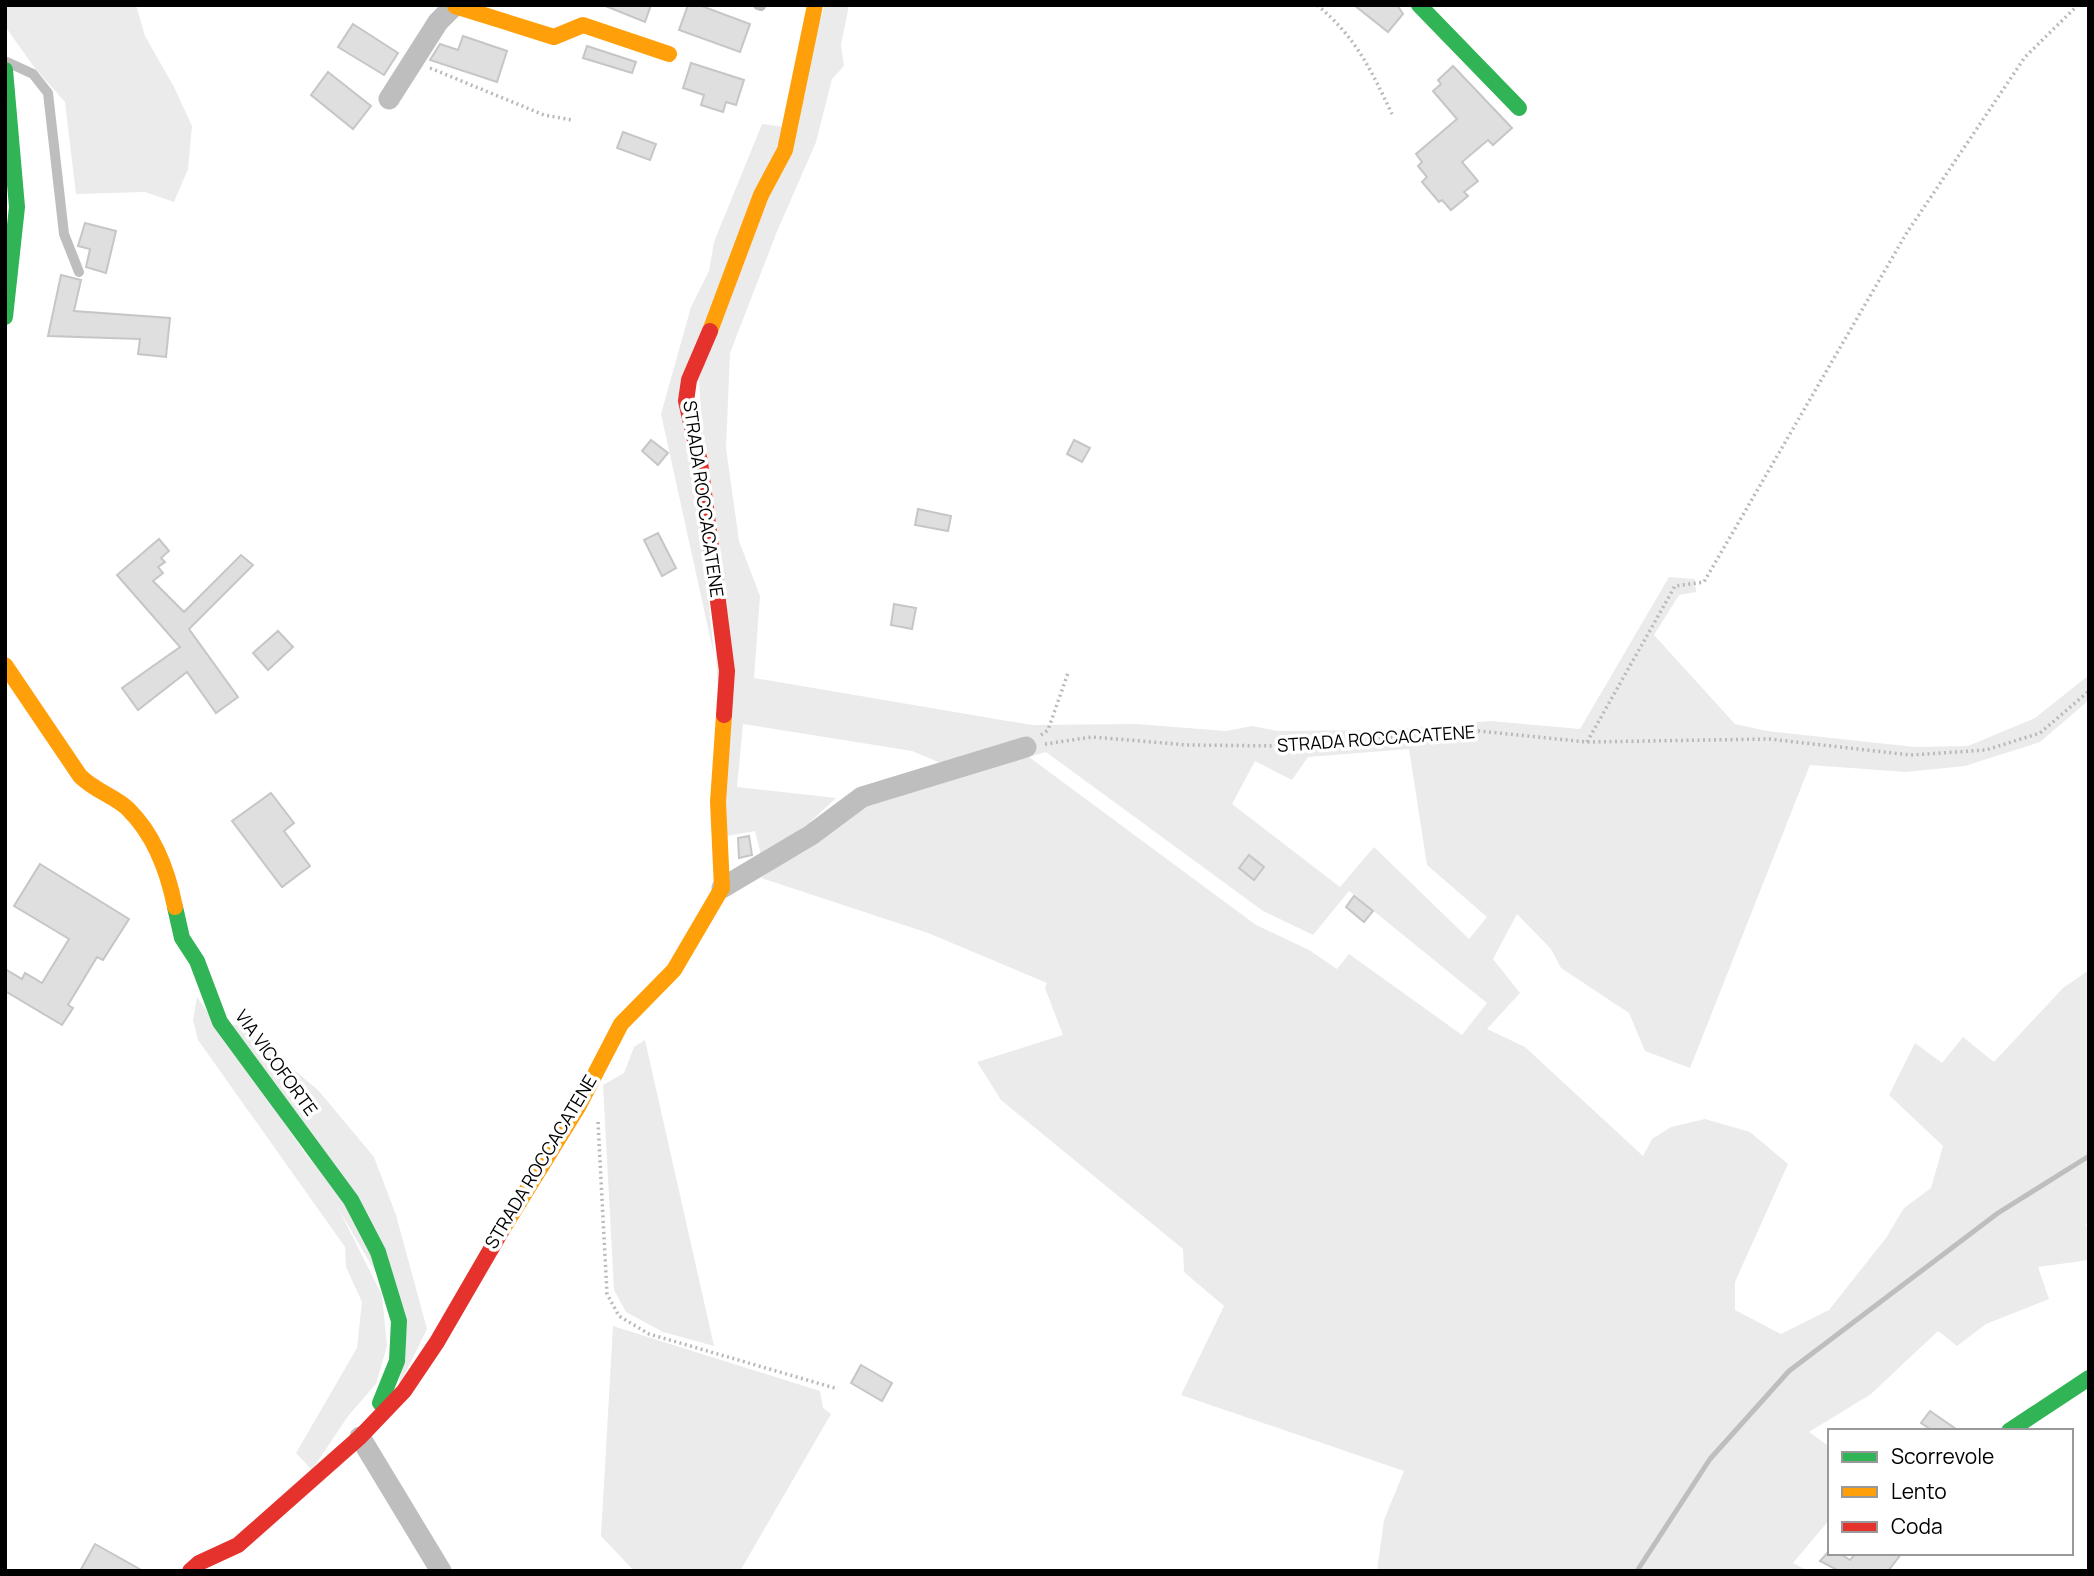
<svg xmlns="http://www.w3.org/2000/svg" width="2094" height="1576" viewBox="0 0 2094 1576" font-family="Manrope,sans-serif">
	<style>
		.green { fill: #ebebeb; fill-rule: evenodd }
		.lines { fill: none; stroke-linecap: round; stroke-linejoin: round }
		.stream { stroke: #bebebe; stroke-width: 5 }
		.building { fill: #dfdfdf; stroke: #c6c6c6; stroke-width: 2 }
		.path { stroke: #b9b9b9; stroke-width: 3.5; stroke-dasharray: 2 3.5; stroke-linecap: butt }
		.lane { stroke: #bebebe; stroke-width: 10 }
		.street { stroke: #bebebe; stroke-width: 21 }
		.fast { stroke: #30b455; stroke-width: 16 }
		.slow { stroke: #ff9f0a; stroke-width: 16 }
		.jam { stroke: #e5322d; stroke-width: 16 }
		.labels { text-anchor: middle; stroke-width: 7; stroke-linejoin: round; paint-order: stroke }
		.street-label { font-size: 18px; fill: #000; stroke: #fff }
	</style>
	<rect width="100%" height="100%" fill="#fff"/>
	<!-- green -->
	<g class="green">
		<path d="M5,5h131l9,31 29,51 18,39 -4,43 -14,33 -29,-10 -69,2 -11,-92 -31,-35 -27,-38z"/>
		<path d="M825,5h24l-8,40 3,21 -12,13 -16,63 -40,92 -46,119 -4,95 13,93 21,55 -6,82 278,47 104,-1 90,7 26,-5 26,5 104,-1 109,-9 89,8 89,-152 26,2 1,13 -17,3 -25,40 81,89 32,7 148,16 53,-1 67,-28 54,-43v25l-49,42 -75,24 -59,6 -96,-7 -120,303 -45,-17 -16,-38 -68,-45 -10,-19 -34,-35 -24,45 27,34 -33,36 38,18 118,109 9,-17 19,-12 34,-8 45,13 38,32 -53,118v28l46,24 48,-24 57,-72 18,-30 27,-20 12,-42 -54,-51 26,-52 27,20 21,-26 31,25 69,-74 26,-18v252l-4,3 4,2v33l-51,7 11,32 -63,25 -29,22 -19,-15 -67,63 -62,38 21,15v72l-37,44 15,8h-431l7,-51 20,-49 -223,-76 43,-89 -40,-34 -1,-23 -182,-149 -24,-38 86,-27 -18,-47 2,-5 -119,-50 -167,-55 101,-73 98,-34 -48,-20 -169,-27 -6,63 99,11 -28,26 -47,31 -6,-24 -28,5 -28,-457zM1409,749l18,116 60,52 -18,22 -95,-92 -34,40 -108,-83 23,-43 37,19 16,-23zM1046,752l217,159 50,24 36,-44 138,112 -25,32 -113,-81 -12,15 -28,-19 -53,-25 -227,-168z"/>
		<path d="M762,124l23,3 -99,250 28,278 -53,-241 30,-107 18,-36 5,-29z"/>
		<path d="M197,997l128,185 57,113 5,51 -11,38 -28,32 -36,54 -16,-17 61,-105 5,-46 -16,-35 -1,-20 -147,-207 -5,-20z"/>
		<path d="M245,1024l11,14 62,52 56,67 22,58 31,114 -28,57 8,-60 -176,-301z"/>
		<path d="M645,1040l69,306 -51,-14 -37,-20 -12,-22 -11,-205 21,-12 10,-26z"/>
		<path d="M613,1326l207,65 3,17 8,6 -91,157h-106l-33,-35z"/>
	</g>
	<g class="lines">
		<!-- stream -->
		<path class="stream" d="M1637,1571l73,-112 79,-88 209,-158 91,-57"/>
	</g>
	<!-- building -->
	<g class="building">
		<path d="M603,5h48l-6,17z"/>
		<path d="M688,5h11l51,19 -10,28 -61,-22z"/>
		<path d="M1354,5h43l6,9 -15,18z"/>
		<path d="M353,24l45,29 -14,22 -46,-28z"/>
		<path d="M463,36l44,15 -10,31 -67,-22 10,-16 18,6z"/>
		<path d="M587,46l49,16 -4,11 -49,-15z"/>
		<path d="M691,63l53,17 -8,25 -10,-3 -3,10 -22,-7 3,-10 -21,-7z"/>
		<path d="M1453,66l59,62 -19,17 -5,-5 -26,22 16,19 -14,11 4,4 -17,14 -9,-10 -3,2 -17,-20 5,-5 -9,-11 4,-4 -6,-8 41,-35 -24,-28 8,-7 -3,-4z"/>
		<path d="M328,72l43,34 -18,23 -42,-34z"/>
		<path d="M623,132l33,12 -6,16 -33,-12z"/>
		<path d="M85,223l31,8 -10,42 -20,-6 4,-18 -12,-3z"/>
		<path d="M61,275l20,5 -7,31 96,7 -4,39 -28,-3 2,-15 -92,-3z"/>
		<path d="M651,440l17,13 -10,12 -16,-14z"/>
		<path d="M1074,440l16,8 -8,14 -15,-8z"/>
		<path d="M918,509l33,7 -3,15 -33,-6z"/>
		<path d="M658,533l18,35 -14,8 -18,-36z"/>
		<path d="M159,539l10,12 -8,7 4,4 -7,5 5,6 -10,8 31,31 57,-57 12,10 -64,64 49,68 -22,16 -29,-41 -49,38 -16,-22 58,-41 -63,-72z"/>
		<path d="M894,604l22,4 -4,21 -21,-4z"/>
		<path d="M278,631l15,16 -25,23 -15,-17z"/>
		<path d="M271,793l23,30 -10,8 26,35 -28,21 -50,-66z"/>
		<path d="M749,836l3,19 -13,3 -1,-20z"/>
		<path d="M1249,855l15,12 -10,13 -15,-12z"/>
		<path d="M40,864l89,55 -26,41 -6,-3 -29,48 5,3 -11,17 -57,-34v-22l17,10 3,-6 17,10 27,-44 -55,-33z"/>
		<path d="M1354,896l19,15 -9,11 -18,-15z"/>
		<path d="M861,1365l31,18 -10,18 -31,-18z"/>
		<path d="M1930,1411l29,20h-26l-12,-8z"/>
		<path d="M95,1544l48,27h-63z"/>
		<path d="M1830,1550v3h9l11,7 6,-7h46l-14,18h-49l-19,-10z"/>
	</g>
	<g class="lines">
		<!-- path -->
		<g class="path">
			<path d="M1317,5c39,32 54,65 75,109"/>
			<path d="M430,68l114,47 28,5"/>
			<path d="M1041,735l7,-5 20,-57"/>
			<path d="M1587,742l88,-156 29,-4 202,-348 119,-177 53,-52"/>
			<path d="M1045,744l47,-7 96,8 94,1 197,-15 108,11 182,-3 142,16 75,-5 54,-17 49,-42"/>
			<path d="M598,1122l9,172 12,22 30,18 189,55"/>
		</g>
		<!-- lane -->
		<g class="lane">
			<path d="M758,5l3,1"/>
			<path d="M7,62l26,12 15,19 16,141 15,38"/>
		</g>
		<!-- street -->
		<g class="street">
			<path d="M389,99l49,-77 17,-17"/>
			<path d="M722,888l89,-53 51,-38 164,-50"/>
			<path d="M360,1437l81,134"/>
		</g>
		<!-- fast -->
		<g class="fast">
			<path d="M1419,5l100,103"/>
			<path d="M5,70l12,137 -12,110"/>
			<path d="M175,907l7,31 15,23 23,61 131,178 27,52 21,69 -2,40 -17,42"/>
			<path d="M2009,1431l80,-53"/>
		</g>
		<!-- slow -->
		<g class="slow">
			<path d="M455,6l99,31 29,-12 86,29"/>
			<path d="M710,331l51,-136 24,-45 30,-145"/>
			<path d="M5,665l75,111c16,16 37,21 49,34 26,26 39,62 46,97"/>
			<path d="M502,1230l76,-123 43,-83 53,-54 48,-82 -4,-86 6,-87"/>
		</g>
		<!-- jam -->
		<g class="jam">
			<path d="M710,331l-21,49 -3,21 14,61 27,209 -3,44"/>
			<path d="M190,1571l9,-8 39,-18 122,-108 44,-46 33,-49 65,-112"/>
		</g>
	</g>
	<g class="labels">
		<!-- street labels -->
		<g class="street-label">
			<text transform="translate(703 499) rotate(82)" y="6">STRADA ROCCACATENE</text>
			<text transform="translate(1376 739) rotate(-4)" y="6">STRADA ROCCACATENE</text>
			<text transform="translate(276 1063) rotate(54)" y="6">VIA VICOFORTE</text>
			<text transform="translate(541 1162) rotate(-59)" y="6">STRADA ROCCACATENE</text>
		</g>
	</g>
	<!-- border -->
	<rect width="2094" height="1576" fill="none" stroke="#000000" stroke-width="14"/>
	<!-- legend -->
	<rect x="1828" y="1429" width="245" height="126" fill="#ffffff" stroke="#999999" stroke-width="2"/>
	<rect x="1842" y="1452" width="35" height="10" fill="#30b455" stroke="#999999" stroke-width="2"/>
	<text x="1891" y="1464" font-size="21" fill="#000000">Scorrevole</text>
	<rect x="1842" y="1487" width="35" height="10" fill="#ff9f0a" stroke="#999999" stroke-width="2"/>
	<text x="1891" y="1499" font-size="21" fill="#000000">Lento</text>
	<rect x="1842" y="1522" width="35" height="10" fill="#e5322d" stroke="#999999" stroke-width="2"/>
	<text x="1891" y="1534" font-size="21" fill="#000000">Coda</text>
</svg>
